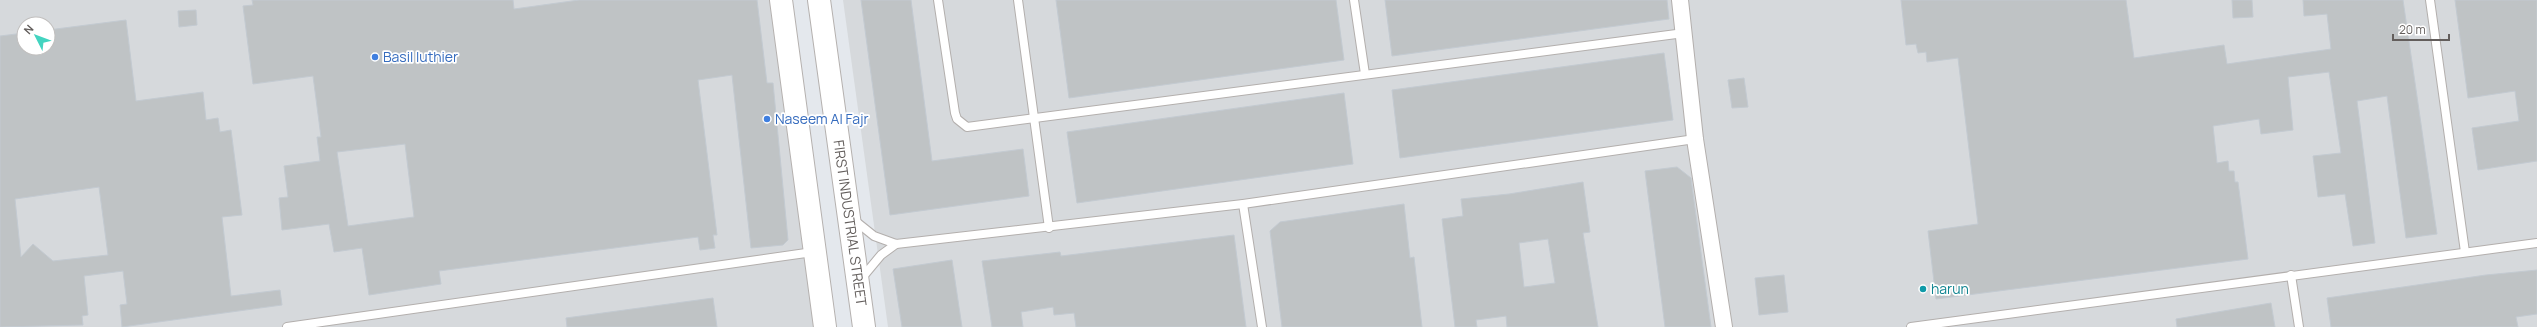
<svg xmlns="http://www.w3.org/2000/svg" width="2537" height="327" viewBox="0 0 2537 327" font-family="Manrope,sans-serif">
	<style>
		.industrial { fill: #d6d9dc; fill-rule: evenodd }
		.building { fill: #bfc3c5; stroke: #c3cad1; fill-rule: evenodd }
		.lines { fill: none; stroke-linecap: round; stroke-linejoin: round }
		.service-casing { stroke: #b3afad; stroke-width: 10 }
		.minor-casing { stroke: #b3afad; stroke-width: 18 }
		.secondary-casing { stroke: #b5b1af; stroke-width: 24 }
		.service { stroke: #fff; stroke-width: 8 }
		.minor { stroke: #fff; stroke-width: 16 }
		.secondary { stroke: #fff; stroke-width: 22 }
		.shop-dot { fill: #3f7fe0; stroke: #fff; stroke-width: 1.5 }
		.culture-dot { fill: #0f9aa8; stroke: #fff; stroke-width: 1.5 }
		.labels { text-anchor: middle; stroke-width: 3.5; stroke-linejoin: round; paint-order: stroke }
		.shop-label { font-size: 14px; fill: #366cbe; stroke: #fff; text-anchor: start }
		.street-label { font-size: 14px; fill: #635e5c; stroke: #fff }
		.culture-label { font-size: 14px; fill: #0d838f; stroke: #fff; text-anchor: start }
	</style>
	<rect width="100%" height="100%" fill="#e4e8ed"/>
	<!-- industrial -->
	<g class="industrial">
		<path d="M0,0h770l47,327h-817zM24,24h24v24h-24z"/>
		<path d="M843,0h1694v327h-1649z"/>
	</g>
	<!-- building -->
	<g class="building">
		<path d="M252,0h261l1,9 65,-9h178l10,83h6l15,157 -5,5 -32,3 -19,-173 -34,5 19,155h-4l2,13 -15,2 -2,-13 -259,34 2,13 -72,11 -7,-47 -28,4 -5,-28 -47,6 -3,-32 9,-1 -4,-31 36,-5 -3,-24h4l-8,-61 -60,8 -10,-78 10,-1zM405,144l9,73 -66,9 -11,-74z"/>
		<path d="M861,0h50l21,161 91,-12 6,47 -139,19z"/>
		<path d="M1056,0h280l8,60 -275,38z"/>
		<path d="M1385,0h282l2,19 -277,37z"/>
		<path d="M1901,0h225l8,58 90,-13 3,19 104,-15 -4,-35 -23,2 -1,-16h100l34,234 -31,4 -19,-142 -30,5 18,142 -22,3 -8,-52 -27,3 -5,-41 28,-3 -12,-81 -41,5 5,53 -32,4 -2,-15 -46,7 4,37 11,-2 1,10h5l1,11h3l10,77 -312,40 -8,-68 50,-7 -20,-166 -31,4 -1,-10 -8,1 -2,-9 -10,1z"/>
		<path d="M2232,0h20l1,17 -20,1z"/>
		<path d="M2455,0h82v161l-59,9 -6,-42 47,-7 -4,-30 -47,7z"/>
		<path d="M196,10l1,15 -18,2 -1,-16z"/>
		<path d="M126,20l10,81 67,-9 3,28 12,-2 2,14 11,-2 11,85 -20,2 9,79 49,-6 2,15 -160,22 -2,-22 7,-1 -4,-33 -39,5 4,39 -6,1 1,9 -83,2v-291l24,-3v15h24v-18zM99,187l9,68 -55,6 -20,-17 -12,13 -6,-58z"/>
		<path d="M1664,53l9,67 -273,38 -8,-68z"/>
		<path d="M1744,78l4,29 -16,1 -4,-28z"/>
		<path d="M1344,93l9,71 -276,39 -10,-71z"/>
		<path d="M1677,167l14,11 20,149h-46l-20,-156z"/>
		<path d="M1583,182l7,50 -7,1 15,94h-91l-1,-11 -30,4 1,7h-22l-13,-108 21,-3 -2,-17 48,-5zM1548,239l7,44 -31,4 -5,-44z"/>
		<path d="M1404,204l6,54 4,-1 8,70h-140l-12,-96 10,-9z"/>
		<path d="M1234,235l12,92h-170l-2,-14 -20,2 -1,-8 -32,5 2,15h-31l-10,-66 78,-9 1,4z"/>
		<path d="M952,260l10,67h-60l-9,-58z"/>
		<path d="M2537,270v44l-21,3 2,10h-187l-4,-29 159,-23z"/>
		<path d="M1784,275l4,37 -29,3 -4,-37z"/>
		<path d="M713,298l4,29h-150l-1,-9z"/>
		<path d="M2271,303l4,24h-98l-1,-8z"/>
	</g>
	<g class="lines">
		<defs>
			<g id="service">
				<path d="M938,0l17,113 2,6 10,8 717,-94"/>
				<path d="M1018,0l31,228"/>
				<path d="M1354,0l11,74"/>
				<path d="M2430,0l35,252"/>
				<path d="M1243,204l19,123"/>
				<path d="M854,220l20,16 22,8 347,-40 452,-65"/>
				<path d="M2291,275l8,52"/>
				<path d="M861,279l20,-24 15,-11"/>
				<path d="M287,327l526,-75"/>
				<path d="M1911,327l626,-84"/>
			</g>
			<path id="minor" d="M1680,0l15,139 29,188"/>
			<g id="secondary">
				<path d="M781,0l44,327"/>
				<path d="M819,0l45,327"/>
			</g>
		</defs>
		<!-- service casing -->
		<use href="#service" class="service-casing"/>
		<!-- minor casing -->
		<use href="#minor" class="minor-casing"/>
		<!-- secondary casing -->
		<use href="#secondary" class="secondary-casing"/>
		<!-- service -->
		<use href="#service" class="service"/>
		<!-- minor -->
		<use href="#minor" class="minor"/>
		<!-- secondary -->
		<use href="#secondary" class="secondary"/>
	</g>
	<!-- markers -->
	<g class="shop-dot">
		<circle cx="375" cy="57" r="4"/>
		<circle cx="767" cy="119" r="4"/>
	</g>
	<circle class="culture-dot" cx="1923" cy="289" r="4"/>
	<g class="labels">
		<!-- shop labels -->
		<g class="shop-label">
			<text x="383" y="62">Basil luthier</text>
			<text x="775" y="124">Naseem Al Fajr</text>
		</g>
		<!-- street labels -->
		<g class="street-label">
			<text transform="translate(850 223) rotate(82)" y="5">FIRST INDUSTRIAL STREET</text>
		</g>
		<!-- culture labels -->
		<g class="culture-label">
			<text x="1931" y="294">harun</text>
		</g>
	</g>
	<!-- north arrow -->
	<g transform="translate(36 36) rotate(312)"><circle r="19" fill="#ffffff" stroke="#c1bfbe"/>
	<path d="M0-3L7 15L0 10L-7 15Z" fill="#43d4c0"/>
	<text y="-6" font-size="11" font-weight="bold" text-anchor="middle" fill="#635e5c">N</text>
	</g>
	<!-- scale -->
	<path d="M2393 34v6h56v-6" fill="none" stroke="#635e5c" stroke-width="2"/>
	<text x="2399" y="34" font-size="12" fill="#635e5c" stroke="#ffffff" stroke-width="3" paint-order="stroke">20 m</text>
</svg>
